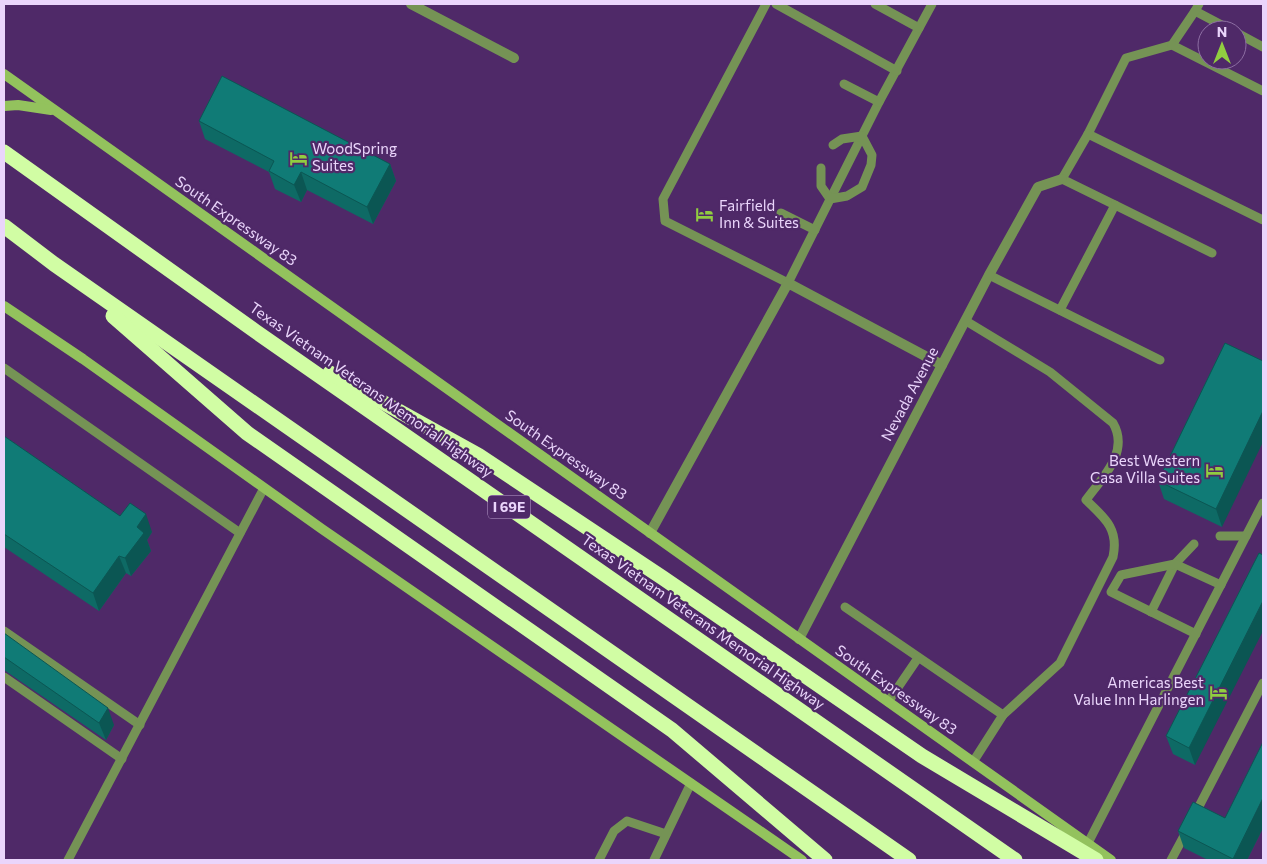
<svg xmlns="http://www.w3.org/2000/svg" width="1267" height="864" viewBox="0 0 1267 864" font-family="Commissioner,sans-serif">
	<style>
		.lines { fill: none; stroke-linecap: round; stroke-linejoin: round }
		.lane { stroke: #759355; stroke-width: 9 }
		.street { stroke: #759355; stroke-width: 10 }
		.secondary { stroke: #93c25d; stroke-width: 10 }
		.highway { stroke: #d1fda4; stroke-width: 15 }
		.wall { fill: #0e6a65 }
		.shaded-wall { fill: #0b5653 }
		.building { fill: #107b76; stroke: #0b5653 }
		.labels { text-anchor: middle; stroke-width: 4.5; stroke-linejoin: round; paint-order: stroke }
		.shield { fill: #4f2968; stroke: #bca1cf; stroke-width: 1 }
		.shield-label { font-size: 14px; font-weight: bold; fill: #ead5fb }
		.poi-label { font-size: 15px; fill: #ead5fb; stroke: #4f2968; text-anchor: start }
		.street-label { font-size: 15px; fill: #ead5fb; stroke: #4f2968 }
	</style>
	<rect width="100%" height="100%" fill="#4f2968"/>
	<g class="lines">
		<!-- lane -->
		<g class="lane">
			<path d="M766,4l-103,195 2,22 123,62 91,-181 53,-98"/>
			<path d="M776,4l121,67"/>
			<path d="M875,4l44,24"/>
			<path d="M1199,4l-4,7 36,19"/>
			<path d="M1195,11l-23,34 -46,13 -38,76 175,86"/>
			<path d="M1237,33l26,14"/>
			<path d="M1172,45l91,46"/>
			<path d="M844,84l35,18"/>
			<path d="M1088,134l-26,45 53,26"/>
			<path d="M821,168v18l9,13 17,-3 15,-9 9,-22 1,-10 -10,-19 -20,3 -9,6"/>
			<path d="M781,213l34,17"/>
			<path d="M989,275l171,85"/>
			<path d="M1060,310l55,-105 97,48"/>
			<path d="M966,321l84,51 63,51c17,29 -11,55 -27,77 19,18 33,29 27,57l-53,106 -57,52"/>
			<path d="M4,368l236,165"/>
			<path d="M1220,536h26"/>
			<path d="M845,607l158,108 -30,47"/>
			<path d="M1151,612l24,-48 19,-20"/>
			<path d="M4,631l136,94"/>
			<path d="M1196,634l-85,-42 10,-17 54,-11 46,21"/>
			<path d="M4,677l118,82"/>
			<path d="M888,702l30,-44"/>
			<path d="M1194,816l69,-133"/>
			<path d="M1088,843l175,-340"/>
			<path d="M68,860l196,-372"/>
			<path d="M599,860l15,-29 13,-10 39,13"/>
			<path d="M654,860l37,-77"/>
			<path d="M1171,860l15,-28"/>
		</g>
		<!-- street -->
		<g class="street">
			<path d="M411,4l103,54"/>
			<path d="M650,533l138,-250 154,82"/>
			<path d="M799,639l190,-364 49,-88 24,-8"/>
		</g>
		<!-- secondary -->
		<g class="secondary">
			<path d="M4,74l1107,786"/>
			<path d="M4,106l14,-1 33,5"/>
			<path d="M4,306l79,53 239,170 480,331"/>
		</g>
		<!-- highway -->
		<g class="highway">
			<path d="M4,152l251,179 760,529"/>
			<path d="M4,226l50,38 855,596"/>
			<path d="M113,316l134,117 425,297 153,130"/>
			<path d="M330,373l148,82 185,123 259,178 174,104"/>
		</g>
	</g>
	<!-- wall -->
	<g class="wall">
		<path d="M199,121l191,43 6,17 -23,43 -66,-34 -6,12 -26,-13 -6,-17 -64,-33z"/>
		<path d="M1225,343l-3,184 -58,-28 -6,-18z"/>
		<path d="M4,436l116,80 32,16 -5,8 4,11 -20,25 -5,-3 -27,38 -95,-64z"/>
		<path d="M1263,555l-68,210 -22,-11 -7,-18z"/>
		<path d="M4,633l110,92 -8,15 -102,-70z"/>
		<path d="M1225,818l38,10 -16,32h-39l-24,-12 -6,-17z"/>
	</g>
	<!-- shaded-wall -->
	<g class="shaded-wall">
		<path d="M390,164l6,17 -23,43 -6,-17z"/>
		<path d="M301,172l6,18 -6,12 -7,-17z"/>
		<path d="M1263,411v31l-41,85 -6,-18z"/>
		<path d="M146,514l6,18 -5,8 4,11 -20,25 -6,-18 12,-31z"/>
		<path d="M119,556l7,17 -27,38 -6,-18z"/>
		<path d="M1263,601v30l-68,134 -6,-17z"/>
		<path d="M108,708l6,17 -8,15 -7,-17z"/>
		<path d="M1263,798v30l-16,32h-14v-1z"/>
	</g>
	<!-- building -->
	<g class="building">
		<path d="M222,76l168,88 -23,43 -66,-35 -7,13 -25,-14 5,-10 -75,-40z"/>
		<path d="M1225,343l38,18v50l-47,98 -58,-28z"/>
		<path d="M4,436l116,80 10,-13 16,11 -9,13 7,6 -19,25 -6,-2 -26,37 -89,-59z"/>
		<path d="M1259,553l4,2v46l-74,147 -23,-12z"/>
		<path d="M4,633l104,75 -9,15 -95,-66z"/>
		<path d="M1263,742v56l-30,61 -55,-28 15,-29 32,16z"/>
	</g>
	<!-- icons -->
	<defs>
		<symbol id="hotel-bare" viewBox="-9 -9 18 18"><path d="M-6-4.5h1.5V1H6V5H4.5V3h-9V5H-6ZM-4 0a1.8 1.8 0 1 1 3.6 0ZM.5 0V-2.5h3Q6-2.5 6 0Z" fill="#91cd40" stroke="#4f2968" stroke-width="2.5" paint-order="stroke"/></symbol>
	</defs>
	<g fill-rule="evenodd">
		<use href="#hotel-bare" x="286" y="146" width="25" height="25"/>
		<use href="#hotel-bare" x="692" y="202" width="25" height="25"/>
		<use href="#hotel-bare" x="1202" y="458" width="25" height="25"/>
		<use href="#hotel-bare" x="1206" y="680" width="25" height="25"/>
	</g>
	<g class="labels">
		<!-- shield labels -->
		<rect class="shield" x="488" y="495.5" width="42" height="23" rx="4"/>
		<g class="shield-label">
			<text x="509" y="512">I 69E</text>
		</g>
		<!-- poi labels -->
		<g class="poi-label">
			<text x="312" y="154">WoodSpring<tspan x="312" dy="17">Suites</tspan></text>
			<text x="719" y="211">Fairfield<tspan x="719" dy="17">Inn &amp; Suites</tspan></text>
			<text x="1200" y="466" text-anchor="end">Best Western<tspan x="1200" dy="17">Casa Villa Suites</tspan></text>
			<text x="1204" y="688" text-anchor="end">Americas Best<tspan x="1204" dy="17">Value Inn Harlingen</tspan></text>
		</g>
		<!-- street labels -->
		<g class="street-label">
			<text transform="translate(236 221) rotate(35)" y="5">South Expressway 83</text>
			<text transform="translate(371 390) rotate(35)" y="5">Texas Vietnam Veterans Memorial Highway</text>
			<text transform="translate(910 394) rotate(-62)" y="5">Nevada Avenue</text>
			<text transform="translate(566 455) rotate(35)" y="5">South Expressway 83</text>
			<text transform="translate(703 622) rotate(35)" y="5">Texas Vietnam Veterans Memorial Highway</text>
			<text transform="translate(896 690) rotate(35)" y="5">South Expressway 83</text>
		</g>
	</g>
	<!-- border -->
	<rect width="1267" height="864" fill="none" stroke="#ead5fb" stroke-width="10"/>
	<!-- north arrow -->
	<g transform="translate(1222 45)"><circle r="24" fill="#4f2968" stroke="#8d6ea3"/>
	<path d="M0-4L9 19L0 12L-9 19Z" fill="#91cd40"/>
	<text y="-8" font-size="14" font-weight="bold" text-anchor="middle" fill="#ead5fb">N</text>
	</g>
</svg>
